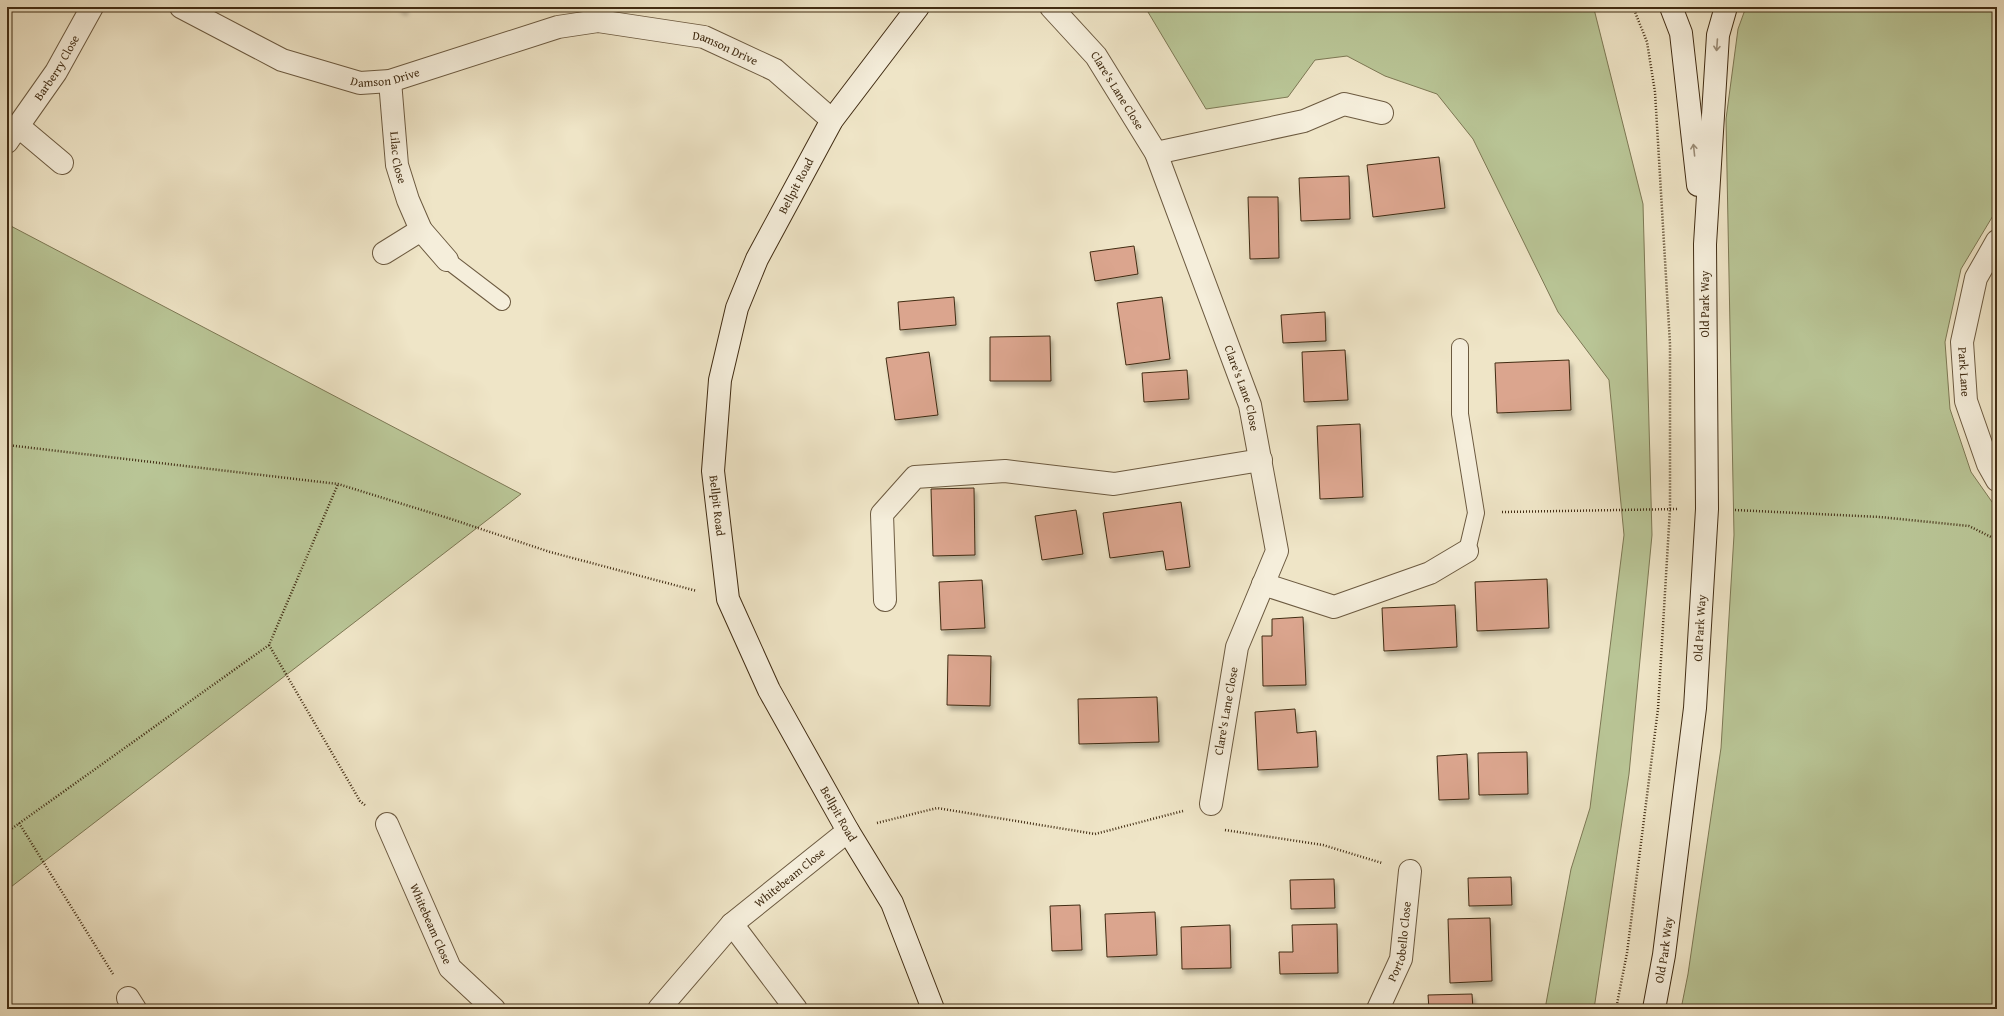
<svg xmlns="http://www.w3.org/2000/svg" width="2004" height="1016" viewBox="0 0 2004 1016" font-family="'Gentium Book Plus',serif">
	<style>
		.green { fill: #b9c596; stroke: #7d7854 }
		.building { fill: #dba58e; stroke: #412c13; filter: url(#shadow) }
		.lines { fill: none; stroke-linecap: round; stroke-linejoin: round }
		.lane-casing { stroke: #6c5a40; stroke-width: 18 }
		.street-casing { stroke: #6c5a40; stroke-width: 24 }
		.secondary-casing { stroke: #412c13; stroke-width: 24 }
		.path { stroke: #412c13; stroke-width: 2.5; stroke-dasharray: 1 2; stroke-linecap: butt }
		.lane { stroke: #f5eedb; stroke-width: 16 }
		.street { stroke: #f5eedb; stroke-width: 22 }
		.secondary { stroke: #f5eedb; stroke-width: 22 }
		.oneway { stroke: #9b8d77 }
		.labels { text-anchor: middle; stroke-width: 3; stroke-linejoin: round; paint-order: stroke }
		.street-label { font-size: 12px; fill: #412c13; stroke: #f5eedb }
	</style>
	<defs>
		<filter id="shadow"><feDropShadow dx="2.5" dy="4.5" stdDeviation="2" flood-color="#0004"/></filter>
	</defs>
	<rect width="100%" height="100%" fill="#efe5c7"/>
	<filter id="stains"><feTurbulence type="fractalNoise" baseFrequency=".005" numOctaves="4"/><feColorMatrix values="0 0 0 0 .2 0 0 0 0 .09 0 0 0 0 .02 0 0 0 .5 -.17"/></filter>
	<radialGradient id="worn" r=".72"><stop offset=".6" stop-color="#630" stop-opacity="0"/><stop offset="1" stop-color="#630" stop-opacity=".3"/></radialGradient>
	<!-- green -->
	<g class="green">
		<path d="M1145,7h448l1,2 49,195 9,331 -23,239 -35,235h-49l26,-140 19,-61 34,-273 -15,-155 -51,-68 -85,-173 -36,-45 -52,-18 -38,-20 -32,4 -27,37 -82,12z"/>
		<path d="M1746,7h251v202l-36,60 -16,73 5,67 21,63 26,37v500h-316l7,-35 33,-226 13,-213 -8,-416 12,-90z"/>
		<path d="M7,224l514,270 -514,396z"/>
	</g>
	<!-- building -->
	<g class="building">
		<path d="M397,7h9l-2,4z"/>
		<path d="M1439,157l6,51 -72,9 -6,-52z"/>
		<path d="M1349,176l1,43 -49,2 -2,-43z"/>
		<path d="M1248,197h30l1,61 -29,1z"/>
		<path d="M1134,246l4,28 -43,7 -5,-29z"/>
		<path d="M954,297l2,28 -56,5 -2,-28z"/>
		<path d="M1162,297l8,62 -44,6 -9,-62z"/>
		<path d="M1325,312l1,29 -43,2 -2,-28z"/>
		<path d="M1050,336l1,45h-61v-44z"/>
		<path d="M1345,350l3,50 -44,2 -2,-50z"/>
		<path d="M929,352l9,63 -43,5 -9,-62z"/>
		<path d="M1569,360l2,50 -74,3 -2,-50z"/>
		<path d="M1187,370l2,29 -45,3 -2,-29z"/>
		<path d="M1360,424l3,73 -43,2 -3,-73z"/>
		<path d="M974,488l1,67 -42,1 -2,-67z"/>
		<path d="M1181,502l9,65 -24,3 -3,-19 -53,7 -7,-45z"/>
		<path d="M1076,510l7,44 -41,6 -7,-44z"/>
		<path d="M1547,579l2,49 -72,3 -2,-49z"/>
		<path d="M982,580l3,48 -44,2 -2,-48z"/>
		<path d="M1455,605l2,42 -73,4 -2,-43z"/>
		<path d="M1303,617l3,68 -43,1 -1,-50h10v-17z"/>
		<path d="M948,655l43,1 -1,50 -43,-1z"/>
		<path d="M1157,697l2,45 -80,2 -1,-45z"/>
		<path d="M1295,709l2,24 19,-2 2,36 -60,3 -3,-58z"/>
		<path d="M1527,752l1,42 -49,1 -1,-42z"/>
		<path d="M1467,754l2,45 -30,1 -2,-44z"/>
		<path d="M1511,877l1,28 -43,1 -1,-28z"/>
		<path d="M1334,879l1,29 -44,1 -1,-29z"/>
		<path d="M1080,905l2,45 -30,1 -2,-45z"/>
		<path d="M1155,912l2,43 -50,2 -2,-43z"/>
		<path d="M1490,918l2,63 -42,2 -2,-64z"/>
		<path d="M1337,924l1,49 -58,1 -1,-22h14l-1,-27z"/>
		<path d="M1230,925l1,43 -49,1 -1,-42z"/>
		<path d="M1472,994l1,15h-44l-1,-14z"/>
	</g>
	<g class="lines">
		<defs>
			<g id="lane">
				<path d="M447,260l55,42"/>
				<path d="M1460,347v67l16,99 -9,38"/>
			</g>
			<g id="street">
				<path id="s1" d="M181,7l101,53 78,23 30,-2 168,-54 40,-6 106,16 71,33 57,50"/>
				<path id="s2" d="M1051,7l45,49 60,97 94,252 27,146 -40,96 -26,157"/>
				<path id="s3" d="M390,81l7,84 11,35 13,30"/>
				<path id="s4" d="M18,126l38,-54 36,-65"/>
				<path d="M7,142l11,-16 44,37"/>
				<path d="M1156,153l148,-32 40,-17 38,9"/>
				<path id="s5" d="M1997,241l-21,37 -14,64 4,59 22,63 9,16"/>
				<path d="M384,253l37,-23 26,30"/>
				<path d="M1263,584l71,23 96,-34 37,-22"/>
				<path d="M885,600l-3,-86 33,-37 90,-6 109,13 147,-24"/>
				<path id="s6" d="M387,824l63,144 44,41"/>
				<path d="M732,924l64,85"/>
				<path d="M128,998l7,11"/>
				<path id="s7" d="M659,1009l73,-85 116,-93"/>
				<path id="s8" d="M1378,1009l23,-50 9,-88"/>
			</g>
			<g id="secondary">
				<path id="s9" d="M918,7l-86,113 -75,139 -20,49 -17,72 -7,91 15,128 41,91 79,141 44,72 41,106"/>
				<path d="M1671,7l10,26 17,152"/>
				<path id="s10" d="M1654,1009l10,-54 31,-247 12,-199 -2,-265 13,-209 8,-28"/>
			</g>
		</defs>
		<!-- lane casing -->
		<use href="#lane" class="lane-casing"/>
		<!-- street casing -->
		<use href="#street" class="street-casing"/>
		<!-- secondary casing -->
		<use href="#secondary" class="secondary-casing"/>
		<!-- path -->
		<g class="path">
			<path d="M7,445l331,39 113,35 99,33 147,39"/>
			<path d="M1735,510l145,7 89,9 28,14"/>
			<path d="M1502,512l177,-3"/>
			<path d="M269,645l91,156 6,5"/>
			<path d="M19,823l94,151"/>
			<path d="M877,823l60,-15 158,26 88,-23"/>
			<path d="M1225,830l98,15 59,18"/>
			<path d="M7,832l262,-187 69,-161"/>
			<path d="M1616,1009l11,-56 31,-244 12,-200v-165l-15,-252 -8,-50 -14,-35"/>
		</g>
		<!-- lane -->
		<use href="#lane" class="lane"/>
		<!-- street -->
		<use href="#street" class="street"/>
		<!-- secondary -->
		<use href="#secondary" class="secondary"/>
	</g>
	<!-- one-way arrows -->
	<defs><path id="oneway-shaft" d="M-6 0H5M1.5-3L5.5 0L1.5 3" fill="none" stroke-width="1.6" stroke-linecap="round" stroke-linejoin="round"/></defs>
	<g class="oneway">
		<use href="#oneway-shaft" transform="translate(1717 45) rotate(94)"/>
		<use href="#oneway-shaft" transform="translate(1694 150) rotate(-96)"/>
	</g>
	<g class="labels">
		<!-- street labels -->
		<g class="street-label">
			<text dy="4" stroke="none"><textPath href="#s1" startOffset="573">Damson Drive</textPath></text>
			<text dy="4" stroke="none"><textPath href="#s4" startOffset="70">Barberry Close</textPath></text>
			<text dy="4" stroke="none"><textPath href="#s1" startOffset="221">Damson Drive</textPath></text>
			<text dy="4" stroke="none"><textPath href="#s2" startOffset="107">Clare's Lane Close</textPath></text>
			<text dy="4" stroke="none"><textPath href="#s3" startOffset="77">Lilac Close</textPath></text>
			<text transform="translate(796 186) rotate(-62)" y="4">Bellpit Road</text>
			<text transform="translate(1705 304) rotate(-90)" y="4">Old Park Way</text>
			<text dy="4" stroke="none"><textPath href="#s5" startOffset="138">Park Lane</textPath></text>
			<text dy="4" stroke="none"><textPath href="#s2" startOffset="431">Clare's Lane Close</textPath></text>
			<text dy="4" stroke="none"><textPath href="#s9" startOffset="553">Bellpit Road</textPath></text>
			<text dy="4" stroke="none"><textPath href="#s10" startOffset="384">Old Park Way</textPath></text>
			<text transform="translate(1226 711) rotate(-80)" y="4">Clare's Lane Close</text>
			<text dy="4" stroke="none"><textPath href="#s9" startOffset="889">Bellpit Road</textPath></text>
			<text dy="4" stroke="none"><textPath href="#s7" startOffset="186">Whitebeam Close</textPath></text>
			<text dy="4" stroke="none"><textPath href="#s6" startOffset="109">Whitebeam Close</textPath></text>
			<text dy="4" stroke="none"><textPath href="#s8" startOffset="72">Portobello Close</textPath></text>
			<text dy="4" stroke="none"><textPath href="#s10" startOffset="60">Old Park Way</textPath></text>
		</g>
	</g>
	<!-- margin -->
	<rect width="2004" height="1016" fill="none" stroke="#efe5c7" stroke-width="24"/>
	<rect x="8" y="8" width="1988" height="1000" fill="none" stroke="#412c13" stroke-width="2"/>
	<rect x="12" y="12" width="1980" height="992" fill="none" stroke="#412c13"/>
	<rect width="100%" height="100%" filter="url(#stains)"/>
	<rect width="100%" height="100%" fill="url(#worn)"/>
</svg>
